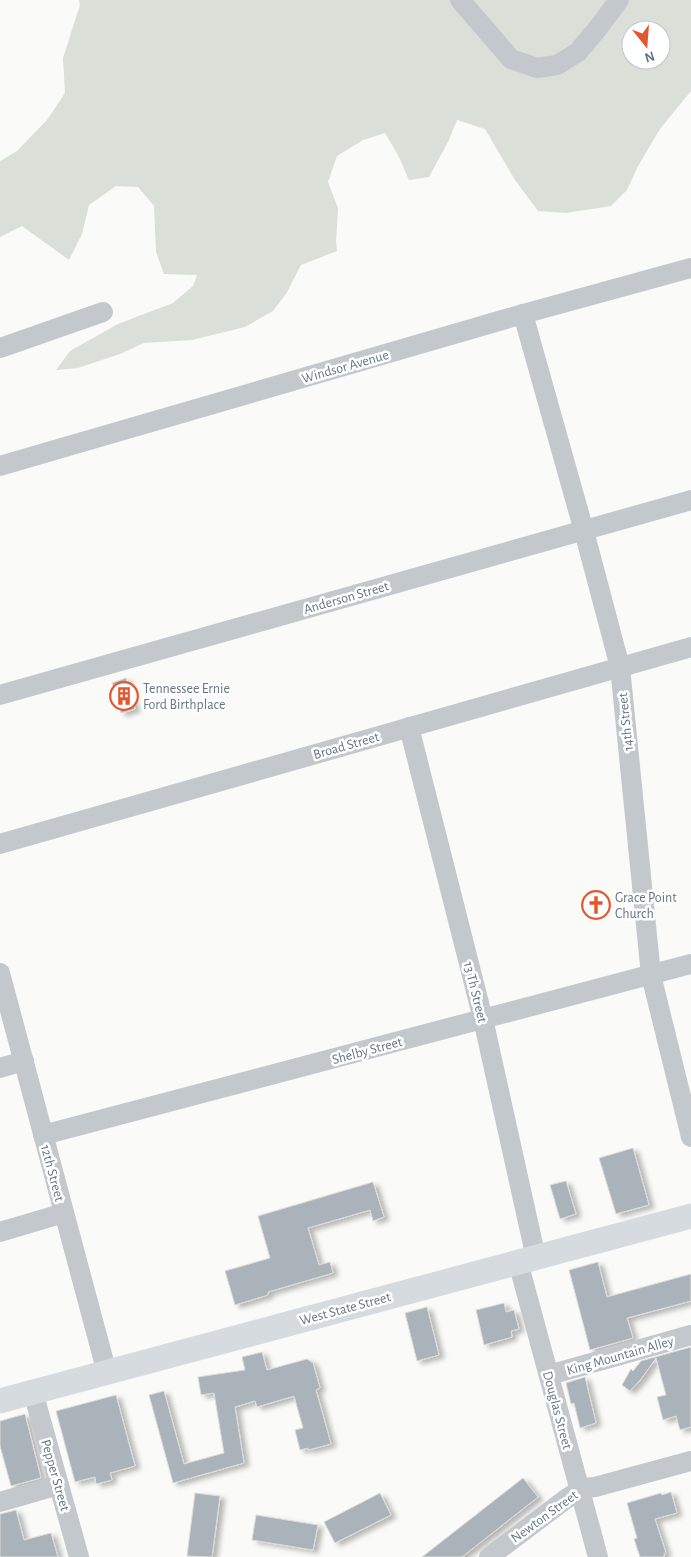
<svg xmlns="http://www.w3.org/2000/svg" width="691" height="1557" viewBox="0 0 691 1557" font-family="'Alegreya Sans',sans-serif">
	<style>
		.green { fill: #dadfd7; fill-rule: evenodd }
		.building { fill: #aab3b9; stroke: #dcdcda; filter: url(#shadow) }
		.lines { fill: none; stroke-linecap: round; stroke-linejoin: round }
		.minor { stroke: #c3c8cc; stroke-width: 20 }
		.major { stroke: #d6dbdf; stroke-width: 25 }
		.labels { text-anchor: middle; stroke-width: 5; stroke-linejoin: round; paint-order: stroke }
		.street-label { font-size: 14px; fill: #657683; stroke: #fff }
		.poi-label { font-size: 14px; fill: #657683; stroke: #fff; text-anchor: start }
	</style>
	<defs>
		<filter id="shadow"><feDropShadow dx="5" dy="3" stdDeviation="2.5" flood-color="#0004"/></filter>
	</defs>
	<rect width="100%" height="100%" fill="#fafaf8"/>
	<!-- green -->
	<path class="green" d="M79,0h612v91l-31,38 -22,37 -11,24 -16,16 -45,7 -28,-2 -23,-31 -30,-51 -28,-9 -9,22 -19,35 -20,3 -10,-23 -14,-24 -22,7 -26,16 -9,26 10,26 -2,34 1,9 -36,14 -15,29 -13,17 -28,16 -53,13 -48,3 -24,11 -42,14 -22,2 14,-19 48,-27 55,-21 20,-17 4,-11 -33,-1 -8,-22 -2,-46 -16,-19 -22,-1 -27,19 -7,29 -13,26 -47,-34 -22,11v-76l17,-10 30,-31 18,-27 -2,-35 17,-53zM631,30h30v30h-30z"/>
	<!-- building -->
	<g class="building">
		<path d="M126,678l9,31 -14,4 -9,-30z"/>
		<path d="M633,1148l16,57 -33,9 -17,-56z"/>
		<path d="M566,1181l10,33 -16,5 -10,-34z"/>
		<path d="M373,1182l11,35 -11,4 -3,-11 -62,18 11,37 11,-3 3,11 -65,19v3l-33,10 -10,-34 45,-13 -12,-42z"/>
		<path d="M598,1262l9,35 84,-23v27l-64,17 6,20 -43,12 -21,-80z"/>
		<path d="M504,1303l2,9 8,-2 5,19 -8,2 1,6 -28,8 -8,-35z"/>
		<path d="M427,1307l12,48 -22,6 -12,-48z"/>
		<path d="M691,1347v80l-11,3 -4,-14 -13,4 -6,-23 9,-2 -10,-37 -15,21 -11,12 -8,-6 9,-16 2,2 8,-10z"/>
		<path d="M262,1352l5,18 40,-11 6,4 7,25 -4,2 15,54 -23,6v-2l-8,2 -5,-20 8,-2 -9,-32 -37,11 -2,-6 -20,6 9,56 -71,20 -24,-88 15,-4 20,73 40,-11 -10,-60 -13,2 -3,-18 47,-7 -3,-13z"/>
		<path d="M585,1377l11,46 -16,5 -6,-25 -3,1 -5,-21z"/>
		<path d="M116,1395l19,71 -25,7 2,7 -16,4 -1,-7 -20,5 -19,-71z"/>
		<path d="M25,1414l16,64 -30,8 -11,-40v-25z"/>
		<path d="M523,1478l15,19 -76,60h-40z"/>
		<path d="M671,1492l6,21 -22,6 11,34 -2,1v3h-24l-6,-18 3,-1 -10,-35 34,-10 1,2z"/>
		<path d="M195,1493l25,3 -8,61 -25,-1z"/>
		<path d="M380,1493l11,22 -56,28 -11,-21z"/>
		<path d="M16,1510l8,30 27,-7 7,24h-58v-43z"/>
		<path d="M256,1515l62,10 -5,25 -61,-10z"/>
	</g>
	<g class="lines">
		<!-- minor -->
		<g class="minor">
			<path d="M460,0l51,59 26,9 20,-3 21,-13 20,-24 21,-28"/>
			<path d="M523,314l61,217 36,136 31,308 40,162"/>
			<path d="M0,348l103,-36"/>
			<path d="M0,466l523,-152 168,-46"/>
			<path d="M0,695l691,-195"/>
			<path d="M409,727l74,292 53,239"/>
			<path d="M0,844l691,-197"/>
			<path d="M0,973l107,400"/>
			<path d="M0,1068l24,-7"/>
			<path d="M43,1135l648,-171"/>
			<path d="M0,1232l64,-19"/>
			<path d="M518,1262l80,295"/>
			<path d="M549,1375l142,-40"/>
			<path d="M33,1392l46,165"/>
			<path d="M0,1502l59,-17"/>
			<path d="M489,1557l77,-58 17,-11 12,-1 96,-26"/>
		</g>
		<!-- major -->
		<path class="major" d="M0,1401l691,-185"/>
	</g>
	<!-- icons -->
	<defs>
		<symbol id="building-ring" viewBox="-11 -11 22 22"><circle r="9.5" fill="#fff" stroke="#e4572e" stroke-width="1.5"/><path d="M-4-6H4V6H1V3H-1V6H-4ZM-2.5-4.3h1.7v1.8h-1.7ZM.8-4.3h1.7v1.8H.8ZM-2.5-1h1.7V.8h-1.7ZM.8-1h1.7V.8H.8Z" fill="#e4572e"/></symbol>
		<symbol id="church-ring" viewBox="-11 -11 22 22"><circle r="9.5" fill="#fff" stroke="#e4572e" stroke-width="1.5"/><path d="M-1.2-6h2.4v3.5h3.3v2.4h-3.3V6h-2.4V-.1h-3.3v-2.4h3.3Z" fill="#e4572e"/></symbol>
	</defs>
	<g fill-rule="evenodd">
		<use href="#building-ring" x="108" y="680" width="32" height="32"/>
		<use href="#church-ring" x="580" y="889" width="32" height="32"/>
	</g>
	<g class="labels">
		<!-- street labels -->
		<g class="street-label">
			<text transform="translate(345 366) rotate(-16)" y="5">Windsor Avenue</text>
			<text transform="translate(346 597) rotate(-16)" y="5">Anderson Street</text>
			<text transform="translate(625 722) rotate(-96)" y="5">14th Street</text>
			<text transform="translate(346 745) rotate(-16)" y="5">Broad Street</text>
			<text transform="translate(476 992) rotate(76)" y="5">13 Th Street</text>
			<text transform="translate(367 1050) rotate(-15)" y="5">Shelby Street</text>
			<text transform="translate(53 1173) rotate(75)" y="5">12th Street</text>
			<text transform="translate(345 1308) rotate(-15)" y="5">West State Street</text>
			<text transform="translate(620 1355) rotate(-16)" y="5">King Mountain Alley</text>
			<text transform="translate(558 1410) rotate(75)" y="5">Douglas Street</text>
			<text transform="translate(56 1475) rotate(74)" y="5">Pepper Street</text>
			<text transform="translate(544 1516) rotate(-36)" y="5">Newton Street</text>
		</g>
		<!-- poi labels -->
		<g class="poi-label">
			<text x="143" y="693">Tennessee Ernie<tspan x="143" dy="16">Ford Birthplace</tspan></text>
			<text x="615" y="902">Grace Point<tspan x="615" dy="16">Church</tspan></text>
		</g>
	</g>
	<!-- north arrow -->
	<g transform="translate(646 45) rotate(163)"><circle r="24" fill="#ffffff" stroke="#c1c8cd"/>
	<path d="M0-4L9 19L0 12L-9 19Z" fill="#e4572e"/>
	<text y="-8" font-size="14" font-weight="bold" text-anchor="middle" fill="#657683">N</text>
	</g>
</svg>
